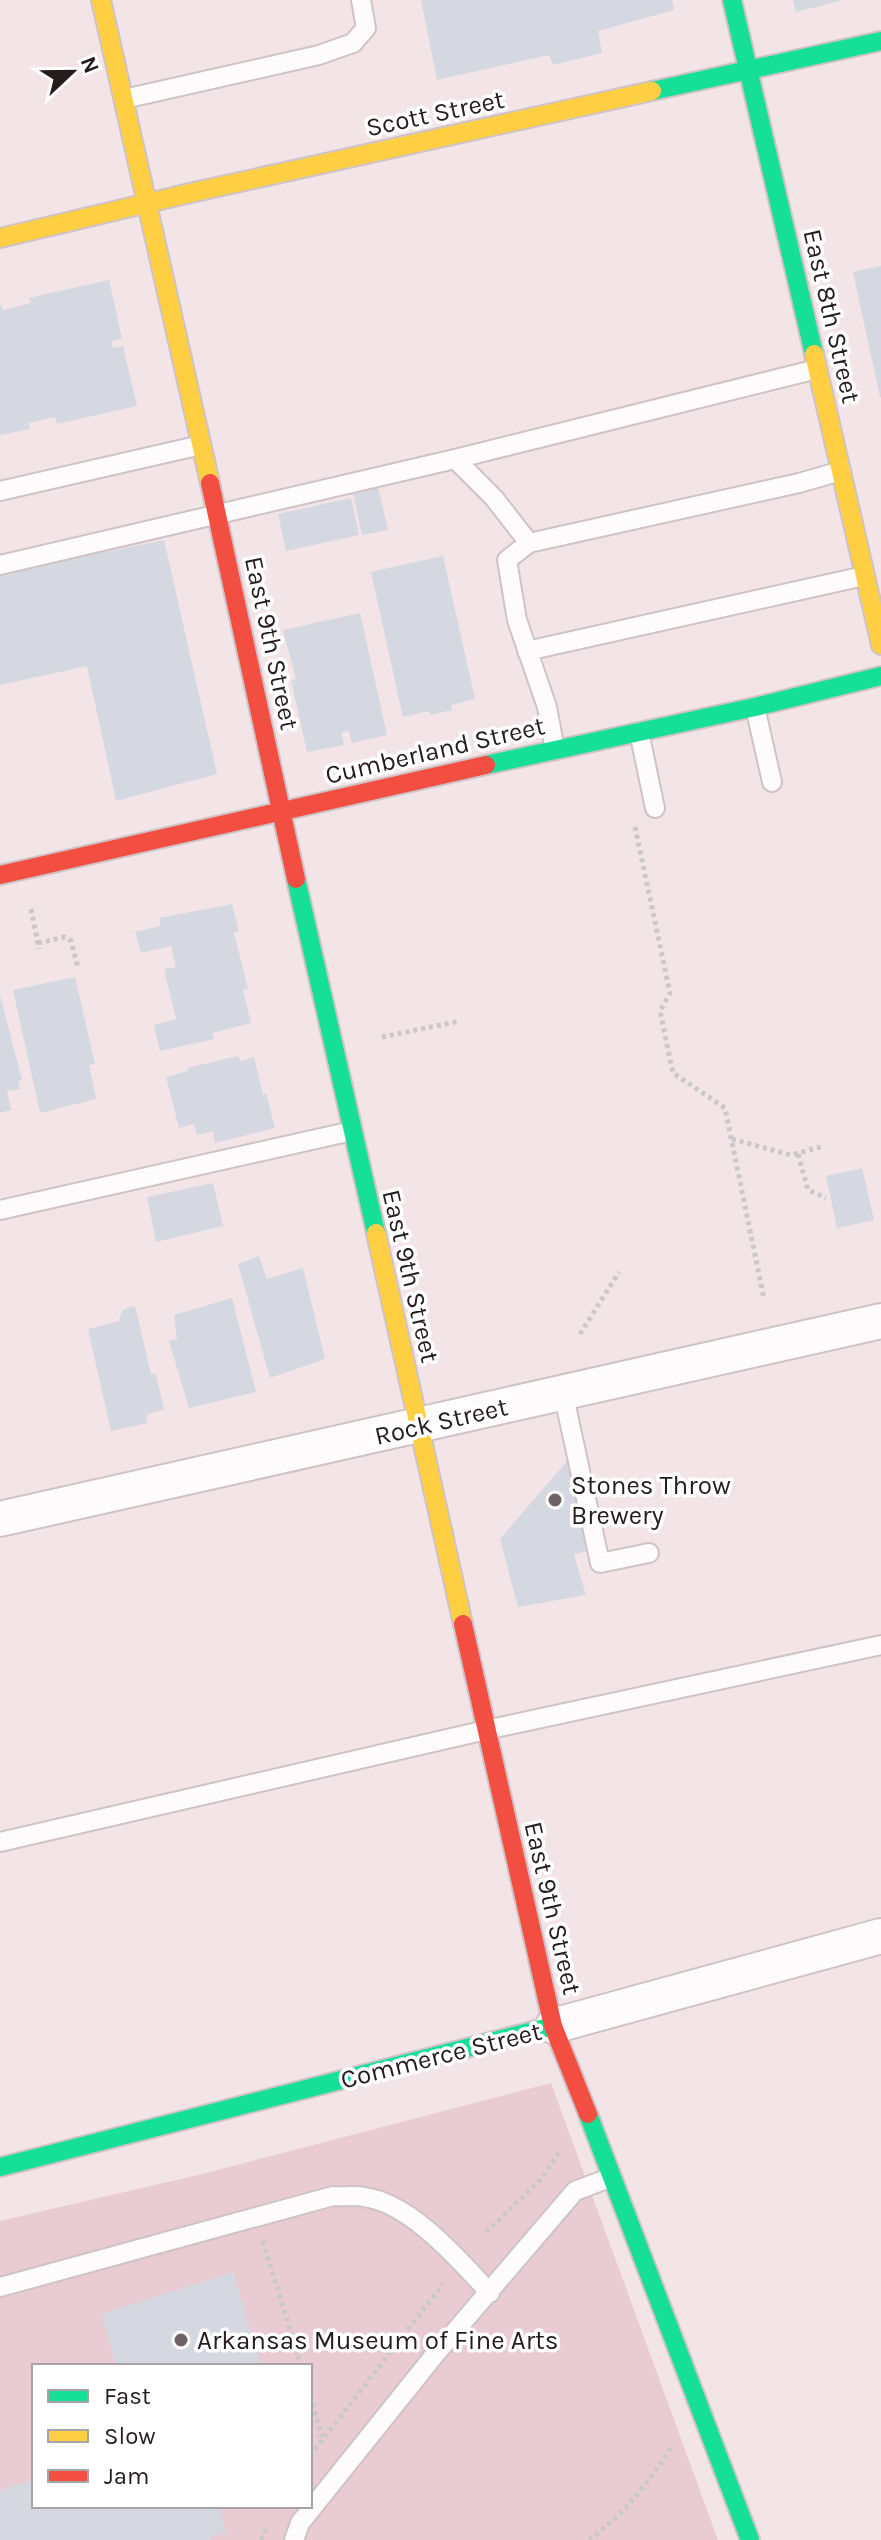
<svg xmlns="http://www.w3.org/2000/svg" width="881" height="2540" viewBox="0 0 881 2540" font-family="Karla,sans-serif">
	<style>
		.green { fill: #e8cbd3; fill-rule: evenodd }
		.building { fill: #d5d8e0 }
		.lines { fill: none; stroke-linecap: round; stroke-linejoin: round }
		.lane-casing { stroke: #cfc3c6; stroke-width: 22 }
		.street-casing { stroke: #cfc3c6; stroke-width: 38 }
		.fast-casing { stroke: #cfc3c6; stroke-width: 22 }
		.slow-casing { stroke: #cfc3c6; stroke-width: 22 }
		.jam-casing { stroke: #cfc3c6; stroke-width: 22 }
		.path { stroke: #ccc8c9; stroke-width: 5; stroke-dasharray: 4 4; stroke-linecap: butt }
		.lane { stroke: #fdfbfc; stroke-width: 18 }
		.street { stroke: #fdfbfc; stroke-width: 34 }
		.fast { stroke: #16e098; stroke-width: 18 }
		.slow { stroke: #ffcf43; stroke-width: 18 }
		.jam { stroke: #f24e42; stroke-width: 18 }
		.poi-dot { fill: #6d6265; stroke: #fff; stroke-width: 3 }
		.labels { text-anchor: middle; stroke-width: 7; stroke-linejoin: round; paint-order: stroke }
		.street-label { font-size: 26px; fill: #251c1e; stroke: #fff }
		.poi-label { font-size: 26px; fill: #251c1e; stroke: #fff; text-anchor: start }
	</style>
	<rect width="100%" height="100%" fill="#f3e4e8"/>
	<!-- green -->
	<path class="green" d="M551,2083l167,457h-718v-319l202,-47zM34,2366h276v140h-276z"/>
	<!-- building -->
	<g class="building">
		<path d="M421,0h251l2,10 -76,21 4,22 -49,12 -4,-10 -112,25z"/>
		<path d="M793,0h47v1l-44,11z"/>
		<path d="M881,266v131h-1l-27,-125z"/>
		<path d="M109,280l13,59 -11,2 2,7 10,-2 14,60 -80,18 -2,-7 -26,6 1,6 -30,6v-133l3,8 28,-7 -2,-5z"/>
		<path d="M378,487l10,43 -26,5 -9,-42z"/>
		<path d="M351,498l8,37 -73,16 -8,-37z"/>
		<path d="M164,540l53,234 -101,27 -29,-135 -87,19v-111z"/>
		<path d="M443,556l32,143 -24,6 1,5 -22,5 -1,-4 -26,6 -32,-145z"/>
		<path d="M360,613l27,122 -35,8 -3,-12 -8,1 3,13 -37,7 -16,-72 5,-1 -13,-49z"/>
		<path d="M232,904l7,28 -5,1 14,56 -5,1 8,33 -39,10 2,6 -54,12 -6,-26 22,-6 -12,-50 12,-2 -5,-21 -30,7 -6,-21 26,-6 -2,-8z"/>
		<path d="M75,977l20,87 -6,1 7,34 -56,14 -27,-123z"/>
		<path d="M0,995l22,85 -4,1 2,8 -13,2 4,19 -11,3z"/>
		<path d="M238,1056l3,5 13,-4 9,38 3,-2 9,35 -60,15 -2,-12 -16,4 -3,-11 -15,4 -13,-51 22,-6 -1,-3z"/>
		<path d="M862,1168l12,52 -37,8 -11,-52z"/>
		<path d="M213,1183l10,43 -67,16 -9,-45z"/>
		<path d="M259,1256l8,23 36,-11 22,91 -55,19 -32,-114z"/>
		<path d="M232,1298l24,94 -67,16 -20,-67 8,-2 -3,-24z"/>
		<path d="M135,1306l16,68h5l8,35 -18,6 1,8 -36,8 -23,-102 31,-8 3,-11z"/>
		<path d="M568,1460l19,91 -13,4 12,40 -68,12 -18,-68z"/>
		<path d="M233,2272l28,94h-145l-14,-52z"/>
		<path d="M34,2480v26h185l7,26 -17,6 1,2h-210v-50z"/>
	</g>
	<g class="lines">
		<defs>
			<g id="lane">
				<path d="M124,99l195,-44 34,-12 13,-15 -5,-28"/>
				<path d="M455,459l39,39 35,45"/>
				<path d="M0,491l201,-46"/>
				<path d="M0,565l455,-106 362,-90"/>
				<path d="M527,651l337,-75"/>
				<path d="M755,707l17,75"/>
				<path d="M639,732l16,76"/>
				<path d="M555,750l-8,-43 -30,-87 -10,-60 22,-17 270,-60 42,-12"/>
				<path d="M0,1210l352,-79"/>
				<path d="M563,1392l37,171 49,-10"/>
				<path d="M0,1842l486,-112 395,-85"/>
				<path d="M0,2287l333,-91c10,1 21,-1 31,1 47,6 95,63 126,96"/>
				<path d="M294,2540l6,-17 133,-166 142,-166 37,-14"/>
			</g>
			<g id="street">
				<path d="M0,1519l881,-198"/>
				<path d="M553,2026l328,-90"/>
			</g>
			<g id="fast">
				<path d="M732,0l82,354"/>
				<path d="M652,91l229,-50"/>
				<path d="M486,765l269,-58 126,-31"/>
				<path d="M296,879l80,354"/>
				<path d="M588,2114l162,426"/>
				<path d="M0,2167l553,-141"/>
			</g>
			<g id="slow">
				<path d="M101,0l109,483"/>
				<path d="M0,238l190,-45 462,-102"/>
				<path d="M814,354l67,291"/>
				<path d="M376,1233l87,391"/>
			</g>
			<g id="jam">
				<path d="M210,483l86,396"/>
				<path d="M0,875l486,-110"/>
				<path d="M463,1624l90,402 35,88"/>
			</g>
		</defs>
		<!-- lane casing -->
		<use href="#lane" class="lane-casing"/>
		<!-- street casing -->
		<use href="#street" class="street-casing"/>
		<!-- fast casing -->
		<use href="#fast" class="fast-casing"/>
		<!-- slow casing -->
		<use href="#slow" class="slow-casing"/>
		<!-- jam casing -->
		<use href="#jam" class="jam-casing"/>
		<!-- path -->
		<g class="path">
			<path d="M635,827l35,166 -10,18 13,62 52,35 39,191"/>
			<path d="M31,909l8,40"/>
			<path d="M38,943l27,-6 6,4 7,27"/>
			<path d="M382,1037l78,-16"/>
			<path d="M732,1139l59,16 33,-9"/>
			<path d="M798,1154l10,36 18,8"/>
			<path d="M580,1334l39,-62"/>
			<path d="M486,2232l54,-52 19,-27"/>
			<path d="M263,2241l38,125"/>
			<path d="M310,2396l12,41"/>
			<path d="M310,2456l133,-172"/>
			<path d="M261,2540l5,-11"/>
			<path d="M589,2540c36,-27 58,-55 82,-93"/>
		</g>
		<!-- lane -->
		<use href="#lane" class="lane"/>
		<!-- street -->
		<use href="#street" class="street"/>
		<!-- fast -->
		<use href="#fast" class="fast"/>
		<!-- slow -->
		<use href="#slow" class="slow"/>
		<!-- jam -->
		<use href="#jam" class="jam"/>
	</g>
	<!-- markers -->
	<g class="poi-dot">
		<circle cx="555" cy="1500" r="8"/>
		<circle cx="181" cy="2340" r="8"/>
	</g>
	<g class="labels">
		<!-- street labels -->
		<g class="street-label">
			<text transform="translate(435 113) rotate(-12)" y="9">Scott Street</text>
			<text transform="translate(832 316) rotate(77)" y="9">East 8th Street</text>
			<text transform="translate(272 643) rotate(78)" y="9">East 9th Street</text>
			<text transform="translate(435 750) rotate(-13)" y="9">Cumberland Street</text>
			<text transform="translate(411 1276) rotate(77)" y="9">East 9th Street</text>
			<text transform="translate(441 1421) rotate(-13)" y="9">Rock Street</text>
			<text transform="translate(553 1908) rotate(77)" y="9">East 9th Street</text>
			<text transform="translate(441 2055) rotate(-14)" y="9">Commerce Street</text>
		</g>
		<!-- poi labels -->
		<g class="poi-label">
			<text x="571" y="1494">Stones Throw<tspan x="571" dy="30">Brewery</tspan></text>
			<text x="197" y="2349">Arkansas Museum of Fine Arts</text>
		</g>
	</g>
	<!-- legend -->
	<rect x="32" y="2364" width="280" height="144" fill="#ffffff" stroke="#a8a4a5" stroke-width="2"/>
	<rect x="48" y="2390" width="40" height="12" fill="#16e098" stroke="#a8a4a5" stroke-width="2"/>
	<text x="104" y="2404" font-size="24" fill="#251c1e">Fast</text>
	<rect x="48" y="2430" width="40" height="12" fill="#ffcf43" stroke="#a8a4a5" stroke-width="2"/>
	<text x="104" y="2444" font-size="24" fill="#251c1e">Slow</text>
	<rect x="48" y="2470" width="40" height="12" fill="#f24e42" stroke="#a8a4a5" stroke-width="2"/>
	<text x="104" y="2484" font-size="24" fill="#251c1e">Jam</text>
	<!-- north arrow -->
	<g transform="translate(72 72) rotate(68)" stroke="#ffffff" stroke-width="6" paint-order="stroke">
	<path d="M0-6L14 30L0 20L-14 30Z" fill="#251c1e"/>
	<text y="-12" font-size="22" font-weight="bold" text-anchor="middle" fill="#251c1e">N</text>
	</g>
</svg>
